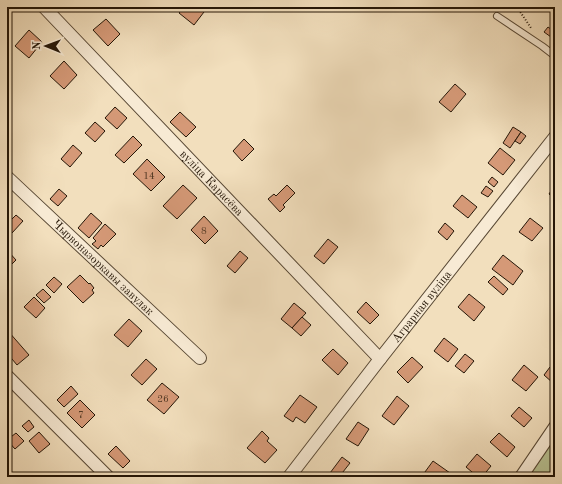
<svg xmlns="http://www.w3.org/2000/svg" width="562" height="484" viewBox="0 0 562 484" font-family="'Old Standard TT',serif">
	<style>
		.green { fill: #b8c293; stroke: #6e6c4d }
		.building { fill: #d59977; stroke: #241607 }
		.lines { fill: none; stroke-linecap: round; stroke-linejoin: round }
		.lane-casing { stroke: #584834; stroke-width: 8 }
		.street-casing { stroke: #584834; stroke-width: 14 }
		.path { stroke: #241607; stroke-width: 2; stroke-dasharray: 1 2; stroke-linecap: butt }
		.lane { stroke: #f7ead4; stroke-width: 6 }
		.street { stroke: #f7ead4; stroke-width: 12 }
		.labels { text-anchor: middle; stroke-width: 3.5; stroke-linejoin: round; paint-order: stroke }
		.number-label { font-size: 10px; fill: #503723 }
		.street-label { font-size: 12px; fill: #241607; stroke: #f7ead4 }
	</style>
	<rect width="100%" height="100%" fill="#f2dfbd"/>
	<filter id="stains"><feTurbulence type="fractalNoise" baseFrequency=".005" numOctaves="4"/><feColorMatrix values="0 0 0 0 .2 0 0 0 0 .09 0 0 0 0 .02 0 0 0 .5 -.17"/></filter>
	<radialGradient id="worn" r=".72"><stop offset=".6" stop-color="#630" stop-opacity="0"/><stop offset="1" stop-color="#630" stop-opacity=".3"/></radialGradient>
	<!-- green -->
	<path class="green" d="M555,438v39h-30z"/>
	<!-- building -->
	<g class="building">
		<path d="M184,7h13l7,5 -10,13 -15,-12z"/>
		<path d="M106,19l14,15 -12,12 -15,-16z"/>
		<path d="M548,27l7,5 -4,5 -7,-5z"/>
		<path d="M29,30l13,12 -13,16 -14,-12z"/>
		<path d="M64,61l13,14 -13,14 -14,-13z"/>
		<path d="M455,84l11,10 -15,18 -12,-10z"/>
		<path d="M115,107l12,11 -10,11 -12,-11z"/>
		<path d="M180,112l16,15 -10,10 -16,-15z"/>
		<path d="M95,122l10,9 -10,11 -10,-9z"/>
		<path d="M513,127l8,5 -11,16 -7,-5z"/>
		<path d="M521,132l5,4 -6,8 -5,-3z"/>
		<path d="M133,136l9,9 -18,18 -9,-8z"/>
		<path d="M244,139l10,10 -12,12 -9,-10z"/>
		<path d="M73,145l9,8 -12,14 -9,-8z"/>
		<path d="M500,148l15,12 -12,15 -15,-12z"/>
		<path d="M147,159l18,18 -14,14 -18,-17z"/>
		<path d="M492,177l6,5 -4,5 -6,-5z"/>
		<path d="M183,185l14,13 -20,21 -14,-13z"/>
		<path d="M287,185l8,8 -12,12 2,2 -5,5 -12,-13 6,-5 2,2z"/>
		<path d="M555,185v14l-6,-5z"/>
		<path d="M486,186l7,5 -5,6 -7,-4z"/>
		<path d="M59,189l8,7 -9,10 -8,-7z"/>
		<path d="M462,195l15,12 -9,11 -15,-12z"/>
		<path d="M91,213l11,10 -13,15 -11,-10z"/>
		<path d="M16,215l7,6 -11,12 -5,-5v-4z"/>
		<path d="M204,216l14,15 -13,13 -14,-14z"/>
		<path d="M530,218l13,10 -11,13 -13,-9z"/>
		<path d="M445,223l9,8 -7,9 -9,-8z"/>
		<path d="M105,224l11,10 -13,13 -2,-2 -3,4 -6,-5 4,-3 -3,-3z"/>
		<path d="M328,239l10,8 -14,17 -10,-8z"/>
		<path d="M7,250l9,10 -8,8 -1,-1z"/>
		<path d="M240,251l8,7 -13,15 -8,-7z"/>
		<path d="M503,255l20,16 -10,14 -21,-16z"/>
		<path d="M80,275l9,9 1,-1 4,5 -2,2 2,3 -11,10 -16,-16z"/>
		<path d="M494,276l14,13 -5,6 -15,-13z"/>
		<path d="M54,277l8,7 -8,9 -8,-8z"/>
		<path d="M43,289l8,8 -7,6 -8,-8z"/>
		<path d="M469,294l16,13 -11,14 -16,-14z"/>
		<path d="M34,297l11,11 -9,10 -12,-11z"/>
		<path d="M366,302l13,13 -9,9 -13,-12z"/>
		<path d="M294,303l12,10 -14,15 -11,-9z"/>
		<path d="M302,317l9,8 -10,11 -9,-8z"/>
		<path d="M129,319l13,12 -14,16 -14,-12z"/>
		<path d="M8,331l21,24 -12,10 -10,-12z"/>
		<path d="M444,338l14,11 -10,13 -14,-11z"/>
		<path d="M333,349l15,14 -10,12 -16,-15z"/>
		<path d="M465,354l9,7 -10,12 -9,-7z"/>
		<path d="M412,357l11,10 -15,16 -11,-11z"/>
		<path d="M146,359l11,10 -15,16 -11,-10z"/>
		<path d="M524,365l14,12 -12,14 -14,-11z"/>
		<path d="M550,367l5,4v10l-2,2 -9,-8z"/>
		<path d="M162,383l17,14 -15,17 -17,-14z"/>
		<path d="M71,386l7,8 -14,13 -7,-7z"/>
		<path d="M300,395l17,12 -12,16 -9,-6 -3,5 -9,-6z"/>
		<path d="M397,396l12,10 -15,19 -12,-9z"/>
		<path d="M80,400l15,15 -13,13 -15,-15z"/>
		<path d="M519,407l13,11 -8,9 -13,-11z"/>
		<path d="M29,420l5,7 -6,5 -6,-6z"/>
		<path d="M358,422l11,7 -11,17 -12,-7z"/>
		<path d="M262,431l7,7 -2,3 10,9 -12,13 -18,-15z"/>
		<path d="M39,432l11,12 -11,9 -10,-12z"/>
		<path d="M16,433l8,8 -9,8 -8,-9z"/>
		<path d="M499,433l16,14 -8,10 -17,-15z"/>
		<path d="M116,446l14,15 -7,7 -15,-14z"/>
		<path d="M477,454l14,12 -9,11h-4l-12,-10z"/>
		<path d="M342,457l8,6 -11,14h-4l-5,-4z"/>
		<path d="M433,461l17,12 -3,4h-23l-2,-1z"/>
	</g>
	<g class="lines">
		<defs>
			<path id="lane" d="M497,16l45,30 13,10"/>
			<g id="street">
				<path id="s1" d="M44,7l336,352"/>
				<path id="s2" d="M7,177l193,181"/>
				<path d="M7,376l101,101"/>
				<path id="s3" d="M289,477l91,-118 175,-222"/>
				<path d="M521,477l34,-50"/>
			</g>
		</defs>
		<!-- lane casing -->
		<use href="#lane" class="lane-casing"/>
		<!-- street casing -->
		<use href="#street" class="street-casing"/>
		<!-- path -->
		<path class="path" d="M517,7l14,21"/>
		<!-- lane -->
		<use href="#lane" class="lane"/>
		<!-- street -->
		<use href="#street" class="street"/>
	</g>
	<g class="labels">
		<!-- number labels -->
		<g class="number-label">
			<text x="149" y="179">14</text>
			<text x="204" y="234">8</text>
			<text x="163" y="402">26</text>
			<text x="81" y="418">7</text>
		</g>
		<!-- street labels -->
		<g class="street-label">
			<text dy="4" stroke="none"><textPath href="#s1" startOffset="243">вуліца Карасёва</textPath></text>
			<text dy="4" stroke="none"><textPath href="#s2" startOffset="132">Чырвоназоркавы завулак</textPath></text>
			<text dy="4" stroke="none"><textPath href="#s3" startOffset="216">Аграрная вуліца</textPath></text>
		</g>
	</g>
	<!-- margin -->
	<rect width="562" height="484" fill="none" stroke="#f2dfbd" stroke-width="24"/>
	<rect x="8" y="8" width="546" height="468" fill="none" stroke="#241607" stroke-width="2"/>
	<rect x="12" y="12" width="538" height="460" fill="none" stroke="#241607"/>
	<!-- north arrow -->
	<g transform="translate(46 46) rotate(271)" stroke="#f7ead4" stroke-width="3" paint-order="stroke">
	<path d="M0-3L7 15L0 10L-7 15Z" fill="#241607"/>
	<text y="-6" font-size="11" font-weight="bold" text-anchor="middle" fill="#241607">N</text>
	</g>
	<rect width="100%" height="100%" filter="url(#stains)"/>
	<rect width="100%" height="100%" fill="url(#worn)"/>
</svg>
